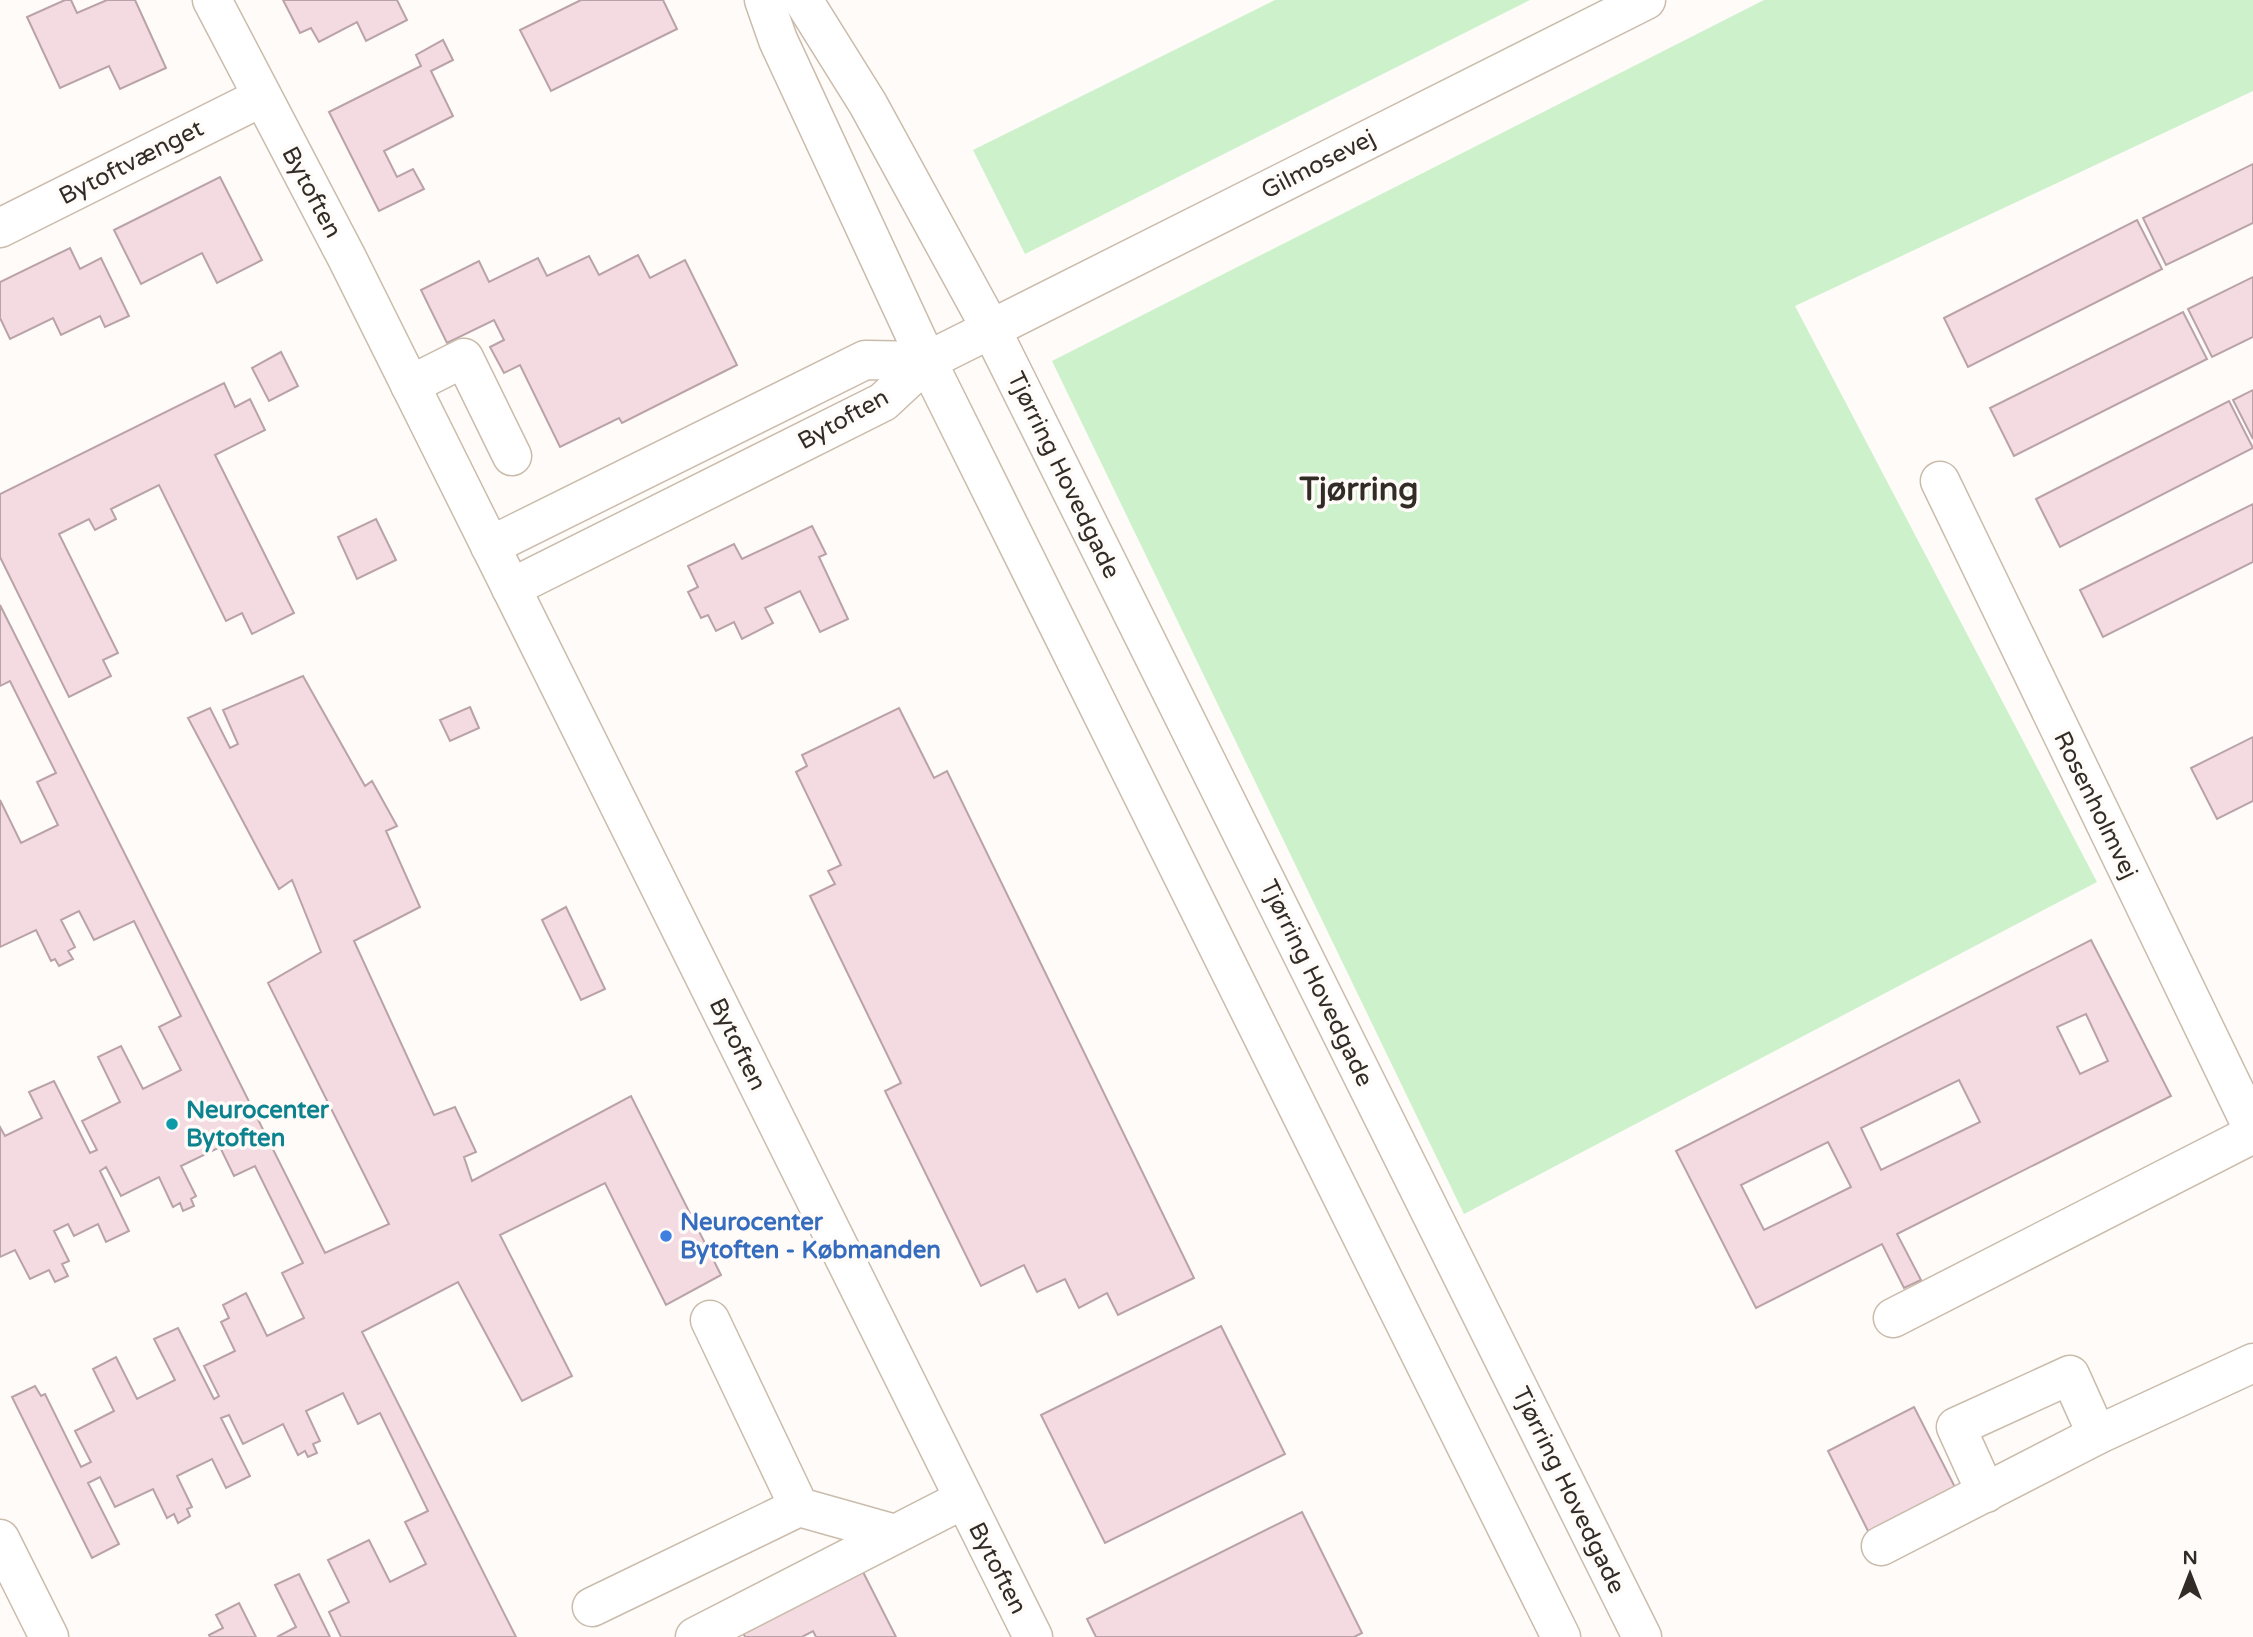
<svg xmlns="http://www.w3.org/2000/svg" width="2253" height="1637" viewBox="0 0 2253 1637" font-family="'Varela Round',sans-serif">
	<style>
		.green { fill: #ccf1cb }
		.building { fill: #f3dbe1; stroke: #b9a2a8; stroke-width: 2; fill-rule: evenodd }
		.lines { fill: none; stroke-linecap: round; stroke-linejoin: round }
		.minor-casing { stroke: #cabcac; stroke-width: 41 }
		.major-casing { stroke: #cabcac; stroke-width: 41 }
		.minor { stroke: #fff; stroke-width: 38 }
		.major { stroke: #fff; stroke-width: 38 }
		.culture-dot { fill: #0f9aa8; stroke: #fefbf8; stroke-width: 2.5 }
		.shop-dot { fill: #3f7fe0; stroke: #fefbf8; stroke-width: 2.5 }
		.labels { text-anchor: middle; stroke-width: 7; stroke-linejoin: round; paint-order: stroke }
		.street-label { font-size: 24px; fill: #322c26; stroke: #fefbf8 }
		.culture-label { font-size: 24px; font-weight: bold; fill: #0d838f; stroke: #fefbf8; text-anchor: start }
		.shop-label { font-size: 24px; font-weight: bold; fill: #366cbe; stroke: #fefbf8; text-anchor: start }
		.district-label { font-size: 32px; font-weight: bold; fill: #322c26; stroke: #fefbf8 }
	</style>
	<rect width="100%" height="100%" fill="#fefbf8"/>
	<!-- green -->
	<g class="green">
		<path d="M1275,0h255l-505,254 -52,-104z"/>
		<path d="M1764,0h489v91l-458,215 302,576 -633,332 -412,-853z"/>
	</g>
	<!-- building -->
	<g class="building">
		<path d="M65,0h6l6,13 30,-13h28l31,68 -46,21 -11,-23 -49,22 -33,-71z"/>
		<path d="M283,0h114l10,20 -41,21 -9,-19 -38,20 -8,-14 -11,5z"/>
		<path d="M581,0h82l14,29 -126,62 -31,-61z"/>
		<path d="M443,40l10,20 -22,11 22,45 -69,35 13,26 16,-8 11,20 -45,22 -50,-99 92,-46 -5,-11z"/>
		<path d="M2253,164v59l-87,42 -23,-47z"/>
		<path d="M220,177l42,83 -45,23 -15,-30 -61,31 -27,-54z"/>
		<path d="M2137,220l25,49 -194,98 -24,-49z"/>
		<path d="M70,248l10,21 21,-11 28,58 -24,11 -5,-11 -39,19 -8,-17 -43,21 -10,-21v-36z"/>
		<path d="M638,255l12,23 35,-18 52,105 -115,58 -3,-5 -59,29 -40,-82 -16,8 -14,-26 14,-7 -10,-20 -47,23 -26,-53 58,-29 10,21 49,-24 9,18 42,-20 10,19z"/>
		<path d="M2253,277v60l-41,20 -24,-48z"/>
		<path d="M2183,312l24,47 -193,97 -24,-48z"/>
		<path d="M281,352l17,34 -29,15 -17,-33z"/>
		<path d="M224,383l11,24 15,-8 15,31 -50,25 79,158 -42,21 -10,-21 -16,8 -67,-136 -48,24 5,10 -21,11 -6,-11 -30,15 59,119 -15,7 8,16 -42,21 -69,-140v-63z"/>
		<path d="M2253,390v49l-20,-39z"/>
		<path d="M2229,401l24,47 -193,99 -24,-48z"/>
		<path d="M2253,504v58l-150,75 -23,-47z"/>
		<path d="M376,519l20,41 -39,19 -19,-42z"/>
		<path d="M812,526l14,28 -7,3 29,62 -28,13 -20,-41 -35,17 8,15 -31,16 -8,-17 -18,9 -8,-16 -7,3 -13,-26 10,-5 -10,-21 46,-22 8,15z"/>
		<path d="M0,605l325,648 64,-29 -121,-241 53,-31 -29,-72 -13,9 -91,-171 22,-10 20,40 8,-4 -15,-34 80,-34 62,110 7,-5 25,45 -11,5 34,76 -66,34 80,174 21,-8 21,45 -12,5 8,24 159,-85 90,179 -55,30 -61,-122 -105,52 72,141 -50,25 -64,-119 -96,50 154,305h-175l-12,-25 20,-10 -21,-42 41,-20 21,42 36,-18 -21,-42 23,-11 -48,-98 -22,11 -15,-31 -37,18 14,30 -7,3 4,9 -9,4 -3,-6 -7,4 -15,-31 -40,20 -14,-29 -8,3 29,58 -24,12 -14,-29 -35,17 15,31 -5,2 3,7 -12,7 -4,-9 -7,4 -14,-29 -38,18 -15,-30 -12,6 31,61 -27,14 -80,-161 23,-11 6,10 4,-2 36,73 10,-5 -16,-31 39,-20 -21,-42 23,-12 21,42 38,-19 -21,-41 24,-11 36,71 5,-3 -15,-30 31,-15 -14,-29 8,-4 -6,-13 23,-12 21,43 37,-18 -22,-45 21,-10 -48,-97 -21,10 -14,-29 -39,19 15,30 -5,3 3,7 -11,5 -3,-8 -7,4 -14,-30 -38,19 -15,-29 -6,4 29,60 -23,11 -8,-18 -24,12 -6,-12 -14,7 15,30 -7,3 6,12 -13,6 -6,-12 -19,9 -15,-29 -15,7v-130l5,9 37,-18 -13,-26 25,-11 36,72 7,-3 -15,-29 38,-19 -22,-45 23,-11 22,43 38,-19 -22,-43 22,-11 -47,-95 -40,19 -15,-29 -18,9 14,27 -7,4 5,8 -14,7 -4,-7 -4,2 -15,-31 -36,17v-147l21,43 37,-18 -21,-43 19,-9 -46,-92 -10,5z"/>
		<path d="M470,707l9,21 -29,13 -10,-21z"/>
		<path d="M899,708l35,70 13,-7 247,507 -76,37 -11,-22 -28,15 -14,-29 -28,13 -13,-27 -43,21 -96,-195 16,-8 -91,-187 25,-12 -7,-13 13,-6 -45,-93 11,-6 -5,-11z"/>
		<path d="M2253,737v64l-36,18 -26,-51z"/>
		<path d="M566,907l39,82 -24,11 -39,-80z"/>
		<path d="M2091,940l80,156 -274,138 24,46 -17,8 -22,-44 -126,64 -80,-157zM2086,1014l22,47 -28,13 -23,-47zM1959,1080l21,42 -99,48 -20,-42zM1828,1142l23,45 -87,43 -23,-45z"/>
		<path d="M1221,1326l64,128 -180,89 -64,-128z"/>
		<path d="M1914,1407l44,86 -87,44 -43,-86z"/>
		<path d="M1302,1512l60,121 -8,4h-258l-9,-18z"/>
		<path d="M862,1570l34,67h-80l-3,-6 -11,6h-57l-3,-7z"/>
		<path d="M299,1574l31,63h-53l19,-10 -21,-42z"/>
		<path d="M239,1603l17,34h-46l-1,-2 14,-7 -7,-13z"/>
	</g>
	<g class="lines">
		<defs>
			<g id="minor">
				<path d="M212,0l135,258 686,1379"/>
				<path d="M0,228l262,-131"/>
				<path d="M991,329l655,-329"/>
				<path d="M410,385l54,-27 48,98"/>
				<path d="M1940,481l313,648"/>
				<path d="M490,546l375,-186 62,1"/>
				<path d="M511,588l372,-186 44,-41"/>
				<path d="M1893,1318l360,-184"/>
				<path d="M710,1320l89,187 96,27"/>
				<path d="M1986,1493l-30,-66 114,-52 27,60"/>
				<path d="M0,1539l49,98"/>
				<path d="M1881,1546l216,-111 156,-72"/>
				<path d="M592,1607l207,-100"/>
				<path d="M695,1637l269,-138"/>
			</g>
			<g id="major">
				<path d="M764,0l14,40 149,321 634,1276"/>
				<path d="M803,0l65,104 123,225 651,1308"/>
				<path d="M927,361l64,-32"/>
			</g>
		</defs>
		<!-- minor casing -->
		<use href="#minor" class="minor-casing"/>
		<!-- major casing -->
		<use href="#major" class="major-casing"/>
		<!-- minor -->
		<use href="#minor" class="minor"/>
		<!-- major -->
		<use href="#major" class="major"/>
	</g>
	<!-- markers -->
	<circle class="culture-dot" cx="172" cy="1124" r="7"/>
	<circle class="shop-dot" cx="666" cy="1236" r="7"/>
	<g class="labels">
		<!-- street labels -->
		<g class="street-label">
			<text transform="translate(131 162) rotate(-27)" y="8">Bytoftvænget</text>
			<text transform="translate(1318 164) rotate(-27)" y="8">Gilmosevej</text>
			<text transform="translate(312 192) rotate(62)" y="8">Bytoften</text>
			<text transform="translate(843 419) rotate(-29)" y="8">Bytoften</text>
			<text transform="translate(1064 475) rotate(64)" y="8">Tjørring Hovedgade</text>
			<text transform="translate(2096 805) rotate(64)" y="8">Rosenholmvej</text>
			<text transform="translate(1317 983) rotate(64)" y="8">Tjørring Hovedgade</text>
			<text transform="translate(738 1044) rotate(64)" y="8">Bytoften</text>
			<text transform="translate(1569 1490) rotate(64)" y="8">Tjørring Hovedgade</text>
			<text transform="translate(998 1568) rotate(63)" y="8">Bytoften</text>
		</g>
		<!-- culture labels -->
		<g class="culture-label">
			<text x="186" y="1118">Neurocenter<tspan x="186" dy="28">Bytoften</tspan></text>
		</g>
		<!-- shop labels -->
		<g class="shop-label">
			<text x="680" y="1230">Neurocenter<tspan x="680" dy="28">Bytoften - Købmanden</tspan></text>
		</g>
		<!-- district labels -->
		<g class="district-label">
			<text x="1359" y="500">Tjørring</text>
		</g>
	</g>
	<!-- north arrow -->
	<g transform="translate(2190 1574)" stroke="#fefbf8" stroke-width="5" paint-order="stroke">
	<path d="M0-5L12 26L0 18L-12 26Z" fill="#322c26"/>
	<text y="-10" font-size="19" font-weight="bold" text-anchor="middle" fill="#322c26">N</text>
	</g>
</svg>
